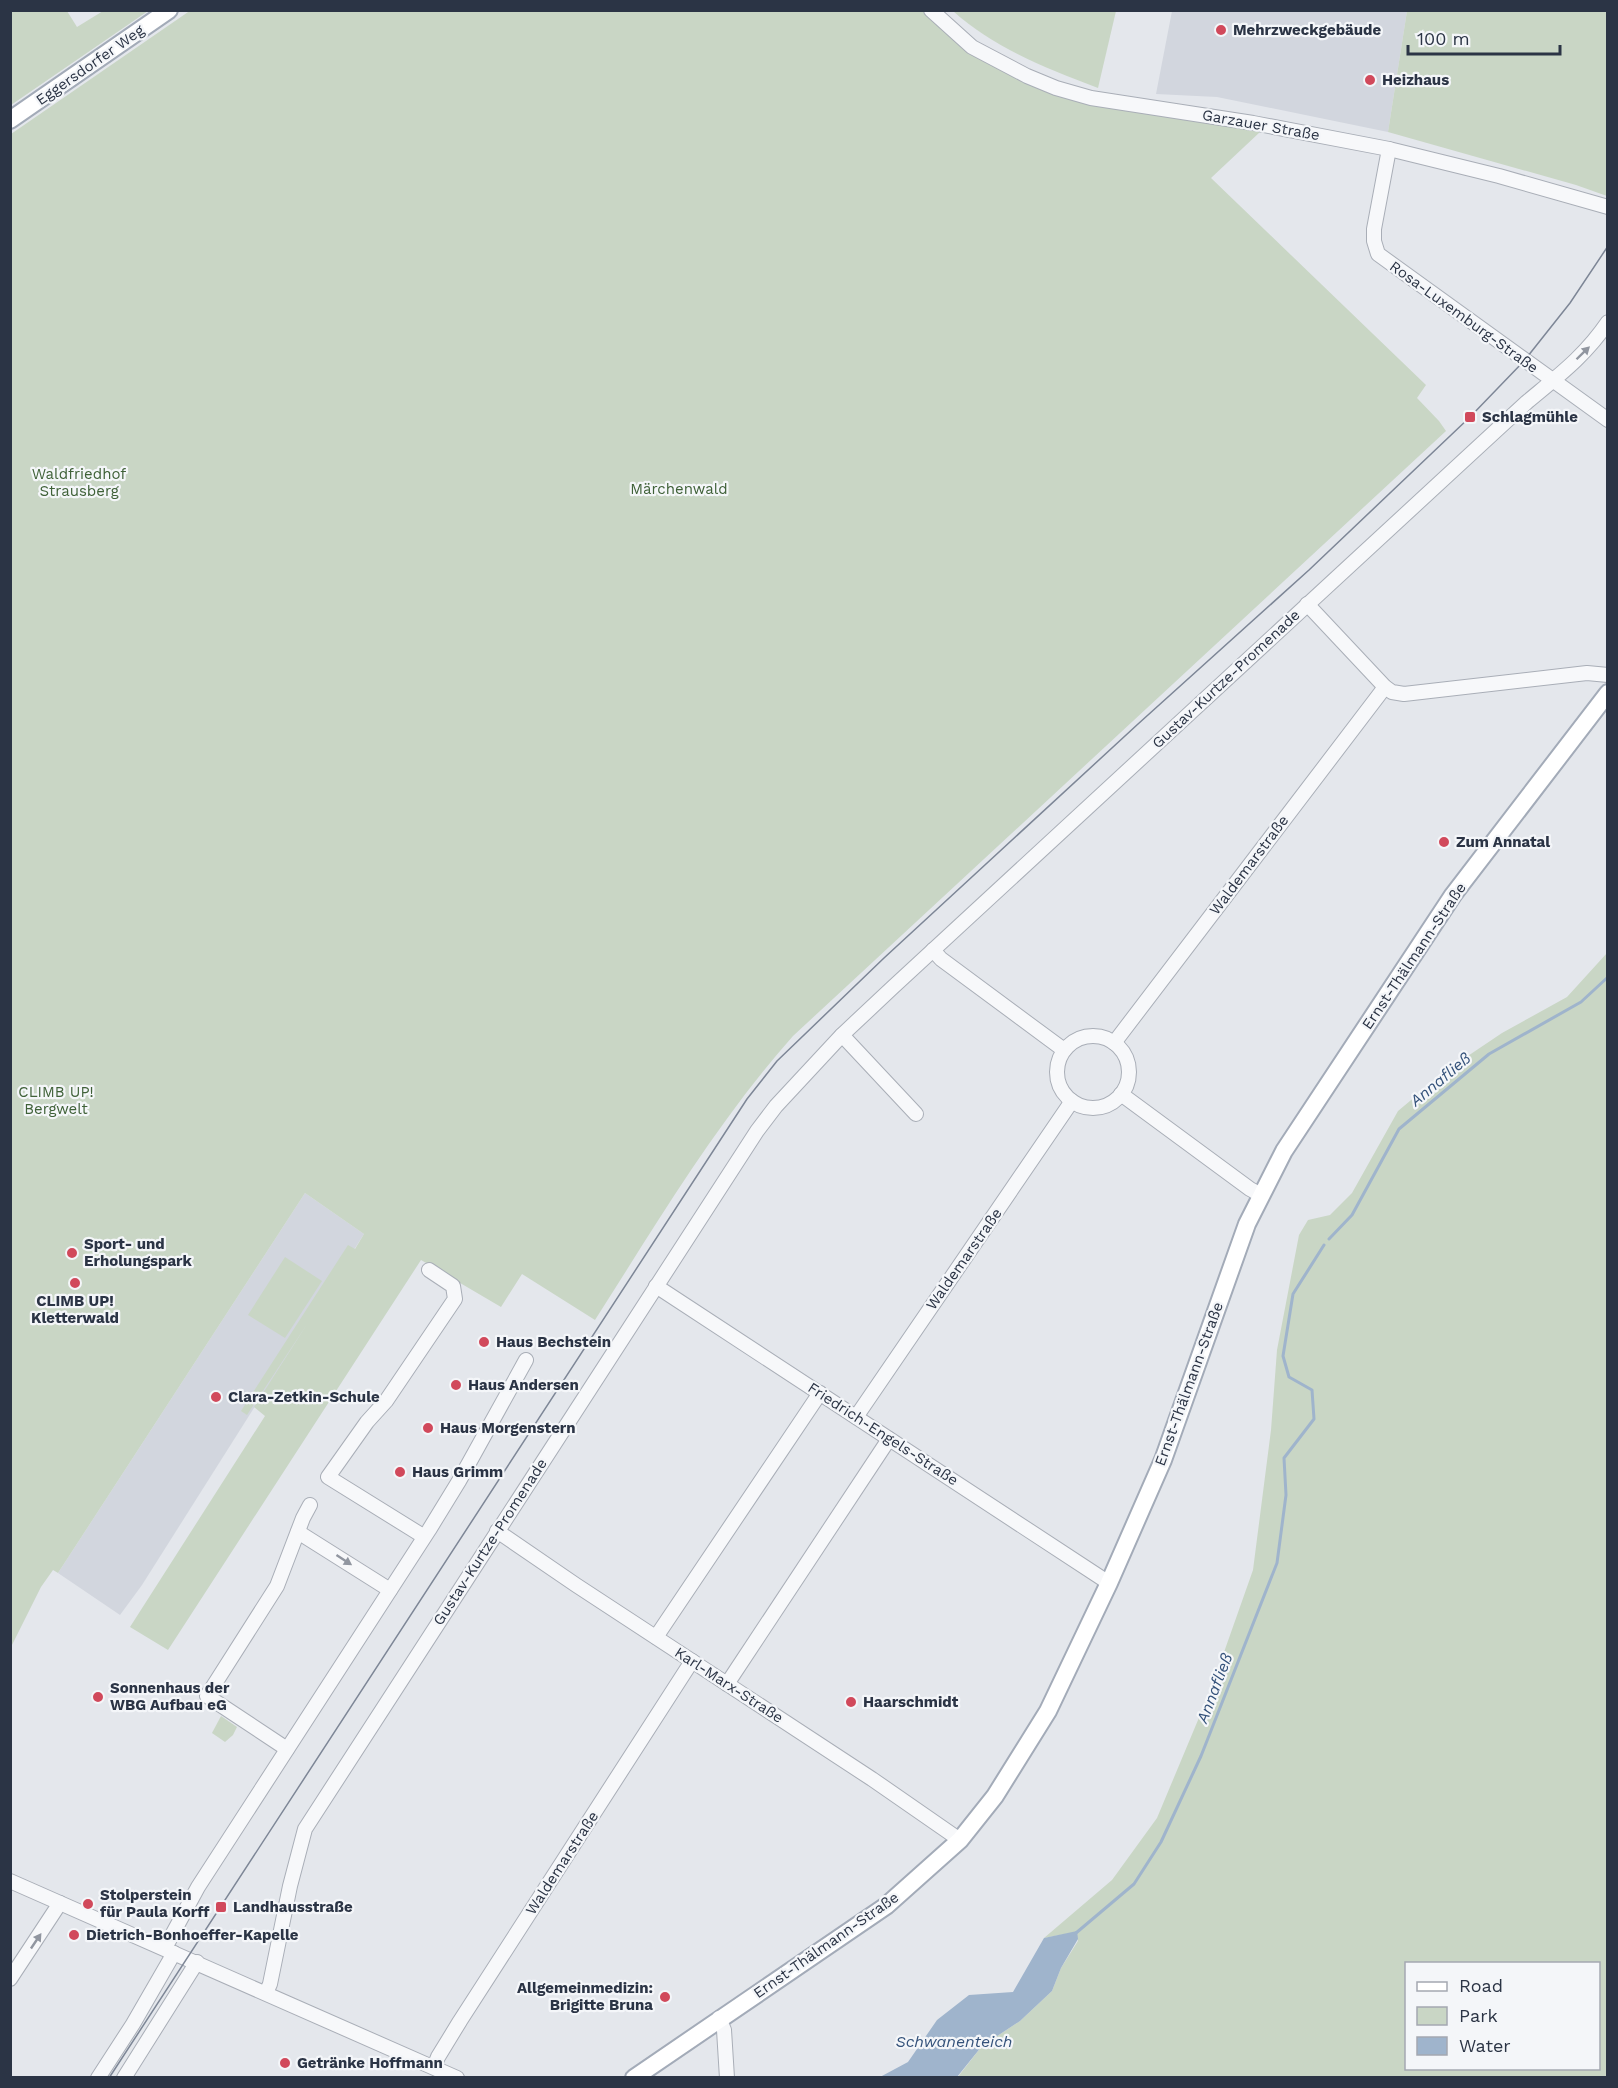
<svg xmlns="http://www.w3.org/2000/svg" width="1618" height="2088" viewBox="0 0 1618 2088" font-family="'Work Sans',sans-serif">
	<style>
		.built { fill: #d2d6de }
		.green { fill: #c9d6c5; fill-rule: evenodd }
		.water { fill: #9fb4cc }
		.lines { fill: none; stroke-linecap: round; stroke-linejoin: round }
		.stream { stroke: #9fb4cc; stroke-width: 3 }
		.minor-casing { stroke: #a9aeb7; stroke-width: 16 }
		.major-casing { stroke: #a3abb8; stroke-width: 20 }
		.minor { stroke: #f7f8fa; stroke-width: 14 }
		.major { stroke: #fff; stroke-width: 16 }
		.tram { stroke: #7d8696; stroke-width: 1.5 }
		.oneway { fill: #9196a0 }
		.poi-dot { fill: #d1495b; stroke: #f4f6f9; stroke-width: 2 }
		.labels { text-anchor: middle; stroke-width: 4.5; stroke-linejoin: round; paint-order: stroke }
		.poi-label { font-size: 15px; font-weight: bold; fill: #2b3445; stroke: #f4f6f9; text-anchor: start }
		.street-label { font-size: 15px; fill: #2b3445; stroke: #f4f6f9 }
		.park-label { font-size: 15px; fill: #3f6138; stroke: #f4f6f9 }
		.water-label { font-size: 16px; font-style: italic; fill: #34527a; stroke: #f4f6f9 }
	</style>
	<rect width="100%" height="100%" fill="#e4e7ec"/>
	<!-- built -->
	<g class="built">
		<path d="M1172,11h235l-19,121 -171,-35 -61,-3z"/>
		<path d="M305,1193l59,41 -222,351 -22,30 -62,-42z"/>
	</g>
	<!-- green -->
	<g class="green">
		<path d="M11,10l56,1 10,16 26,-16h45l-137,94z"/>
		<path d="M191,10l734,1 23,22 122,63 190,36 -49,46 215,207 -9,13 22,23 7,10 -653,605c-77,87 -136,187 -198,284l-73,-46 -21,33 -80,-47 -253,390 -38,-23 135,-211 -11,-9 53,-83 -60,91 -6,-4 107,-166 7,4 9,-15 -59,-41 -247,380 -5,-3 -12,17 -30,60v-1513z"/>
		<path d="M953,11h163l-18,77c-51,-19 -104,-40 -145,-77z"/>
		<path d="M1407,11h200v185l-31,-11 -188,-53z"/>
		<path d="M1607,953v1124l-650,1 25,-32 38,-25 32,-30 9,-23 17,-27 -2,-9 -32,6 68,-58 45,-62 54,-129 42,-119 18,-140 6,-80 22,-115 9,-15 22,-5 22,-22 46,-82 49,-41 55,-37 65,-36zM1406,1964h192v104h-192z"/>
		<path d="M285,1257l37,24 -37,57 -37,-23z"/>
		<path d="M221,1716l16,11 -4,8 -8,7 -13,-9z"/>
	</g>
	<!-- water -->
	<path class="water" d="M1077,1931l1,8 -17,29 -9,23 -32,30 -38,25 -25,31h-77l28,-15 29,-42 32,-25 44,-3 31,-54z"/>
	<g class="lines">
		<!-- stream -->
		<g class="stream">
			<path d="M1329,1239l23,-24 47,-86 90,-75 92,-52 27,-25"/>
			<path d="M1076,1933l58,-49 27,-42 40,-86 76,-193 9,-68 -2,-37 30,-39 -2,-29 -23,-13 -6,-21 10,-62 31,-49"/>
		</g>
		<defs>
			<g id="minor">
				<path d="M931,10l41,37 55,29 29,12 35,10 162,25 136,26 110,27 109,31"/>
				<path d="M1389,149l-15,80v12l4,13 230,166"/>
				<path d="M1307,604l78,83 7,5 12,2 183,-21 21,2"/>
				<path d="M933,950l8,9 123,91"/>
				<path d="M842,1035l74,79"/>
				<circle cx="1093" cy="1072" r="36"/>
				<path d="M1114,1043l271,-356"/>
				<path d="M1121,1094l129,95 11,6"/>
				<path d="M656,1286l453,297"/>
				<path d="M856,1417l216,-316"/>
				<path d="M497,1531l79,54 296,194 88,61"/>
				<path d="M298,1532l92,58"/>
				<path d="M423,1536l-95,-59 39,-55 19,-21 69,-102 -2,-13 -24,-16"/>
				<path d="M656,1637l164,-244"/>
				<path d="M727,1684l162,-245"/>
				<path d="M287,1749l-80,-53 70,-110 26,-68 7,-13"/>
				<path d="M10,1881l447,197"/>
				<path d="M165,1948l33,-61 231,-357 30,-49 67,-121"/>
				<path d="M10,1979l50,-76"/>
				<path d="M266,1993l4,-9 20,-98 15,-57 452,-698 19,-25 66,-71 50,-47 635,-586c31,-26 58,-46 81,-80"/>
				<path d="M719,2018l5,12 3,48"/>
				<path d="M434,2067l4,-10 22,-36 232,-360"/>
				<path d="M98,2078l35,-54 41,-71"/>
				<path d="M124,2078l73,-116"/>
			</g>
			<g id="major">
				<path d="M10,120l159,-110"/>
				<path d="M634,2078l252,-172 74,-66 35,-44 53,-85 61,-128 54,-123 84,-236 37,-73 169,-256 155,-202"/>
			</g>
		</defs>
		<!-- minor casing -->
		<use href="#minor" class="minor-casing"/>
		<!-- major casing -->
		<use href="#major" class="major-casing"/>
		<!-- minor -->
		<use href="#minor" class="minor"/>
		<!-- major -->
		<use href="#major" class="major"/>
		<!-- tram -->
		<path class="tram" d="M109,2078l638,-979 30,-38 107,-103 254,-234 171,-154 161,-153 54,-56 46,-58 38,-57"/>
	</g>
	<!-- one-way arrows -->
	<defs><path id="oneway-solid" d="M-6-.8H1V-3.2L6.5 0L1 3.2V.8H-6Z" transform="scale(1.5)"/></defs>
	<g class="oneway">
		<use href="#oneway-solid" transform="translate(1583 353) rotate(-44)"/>
		<use href="#oneway-solid" transform="translate(344 1560) rotate(33)"/>
		<use href="#oneway-solid" transform="translate(36 1941) rotate(-56)"/>
	</g>
	<!-- markers -->
	<g class="poi-dot">
		<circle cx="1221" cy="30" r="6"/>
		<circle cx="1370" cy="80" r="6"/>
		<rect x="1464" y="411" width="12" height="12" rx="3"/>
		<circle cx="1444" cy="842" r="6"/>
		<circle cx="72" cy="1253" r="6"/>
		<circle cx="75" cy="1283" r="6"/>
		<circle cx="484" cy="1342" r="6"/>
		<circle cx="456" cy="1385" r="6"/>
		<circle cx="216" cy="1397" r="6"/>
		<circle cx="428" cy="1428" r="6"/>
		<circle cx="400" cy="1472" r="6"/>
		<circle cx="98" cy="1697" r="6"/>
		<circle cx="851" cy="1702" r="6"/>
		<circle cx="88" cy="1904" r="6"/>
		<rect x="215" y="1901" width="12" height="12" rx="3"/>
		<circle cx="74" cy="1935" r="6"/>
		<circle cx="665" cy="1997" r="6"/>
		<circle cx="285" cy="2063" r="6"/>
	</g>
	<g class="labels">
		<!-- poi labels -->
		<g class="poi-label">
			<text x="1233" y="35">Mehrzweckgebäude</text>
			<text x="1382" y="85">Heizhaus</text>
			<text x="1482" y="422">Schlagmühle</text>
			<text x="1456" y="847">Zum Annatal</text>
			<text x="84" y="1249">Sport- und<tspan x="84" dy="17">Erholungspark</tspan></text>
			<text x="75" y="1306" text-anchor="middle">CLIMB UP!<tspan x="75" dy="17">Kletterwald</tspan></text>
			<text x="496" y="1347">Haus Bechstein</text>
			<text x="468" y="1390">Haus Andersen</text>
			<text x="228" y="1402">Clara-Zetkin-Schule</text>
			<text x="440" y="1433">Haus Morgenstern</text>
			<text x="412" y="1477">Haus Grimm</text>
			<text x="110" y="1693">Sonnenhaus der<tspan x="110" dy="17">WBG Aufbau eG</tspan></text>
			<text x="863" y="1707">Haarschmidt</text>
			<text x="100" y="1900">Stolperstein<tspan x="100" dy="17">für Paula Korff</tspan></text>
			<text x="233" y="1912">Landhausstraße</text>
			<text x="86" y="1940">Dietrich-Bonhoeffer-Kapelle</text>
			<text x="653" y="1993" text-anchor="end">Allgemeinmedizin:<tspan x="653" dy="17">Brigitte Bruna</tspan></text>
			<text x="297" y="2068">Getränke Hoffmann</text>
		</g>
		<!-- street labels -->
		<g class="street-label">
			<text transform="translate(90 65) rotate(-35)" y="5">Eggersdorfer Weg</text>
			<text transform="translate(1261 125) rotate(10)" y="5">Garzauer Straße</text>
			<text transform="translate(1464 317) rotate(36)" y="5">Rosa-Luxemburg-Straße</text>
			<text transform="translate(1226 679) rotate(-43)" y="5">Gustav-Kurtze-Promenade</text>
			<text transform="translate(1249 865) rotate(-53)" y="5">Waldemarstraße</text>
			<text transform="translate(1414 956) rotate(-56)" y="5">Ernst-Thälmann-Straße</text>
			<text transform="translate(964 1259) rotate(-55)" y="5">Waldemarstraße</text>
			<text transform="translate(1189 1384) rotate(-70)" y="5">Ernst-Thälmann-Straße</text>
			<text transform="translate(883 1434) rotate(33)" y="5">Friedrich-Engels-Straße</text>
			<text transform="translate(490 1542) rotate(-57)" y="5">Gustav-Kurtze-Promenade</text>
			<text transform="translate(729 1685) rotate(33)" y="5">Karl-Marx-Straße</text>
			<text transform="translate(562 1863) rotate(-57)" y="5">Waldemarstraße</text>
			<text transform="translate(826 1945) rotate(-35)" y="5">Ernst-Thälmann-Straße</text>
		</g>
		<!-- park labels -->
		<g class="park-label">
			<text x="79" y="479">Waldfriedhof<tspan x="79" dy="17">Strausberg</tspan></text>
			<text x="679" y="494">Märchenwald</text>
			<text x="56" y="1097">CLIMB UP!<tspan x="56" dy="17">Bergwelt</tspan></text>
		</g>
		<!-- water labels -->
		<g class="water-label">
			<text transform="translate(1440 1079) rotate(-40)" y="6">Annafließ</text>
			<text transform="translate(1214 1688) rotate(-69)" y="6">Annafließ</text>
			<text x="954" y="2047">Schwanenteich</text>
		</g>
	</g>
	<!-- border -->
	<rect width="1618" height="2088" fill="none" stroke="#2b3445" stroke-width="24"/>
	<!-- legend -->
	<rect x="1405" y="1962" width="195" height="108" fill="#f4f6f9" stroke="#a4a8b1" stroke-width="1.5"/>
	<rect x="1417" y="1982" width="30" height="9" fill="#ffffff" stroke="#a4a8b1" stroke-width="1.5"/>
	<text x="1459" y="1992" font-size="18" fill="#2b3445">Road</text>
	<rect x="1417" y="2007" width="30" height="18" fill="#c9d6c5" stroke="#a4a8b1" stroke-width="1.5"/>
	<text x="1459" y="2022" font-size="18" fill="#2b3445">Park</text>
	<rect x="1417" y="2037" width="30" height="18" fill="#9fb4cc" stroke="#a4a8b1" stroke-width="1.5"/>
	<text x="1459" y="2052" font-size="18" fill="#2b3445">Water</text>
	<!-- scale -->
	<path d="M1408 45v9h152v-9" fill="none" stroke="#2b3445" stroke-width="3"/>
	<text x="1417" y="45" font-size="18" fill="#2b3445" stroke="#f4f6f9" stroke-width="4.5" paint-order="stroke">100 m</text>
</svg>
